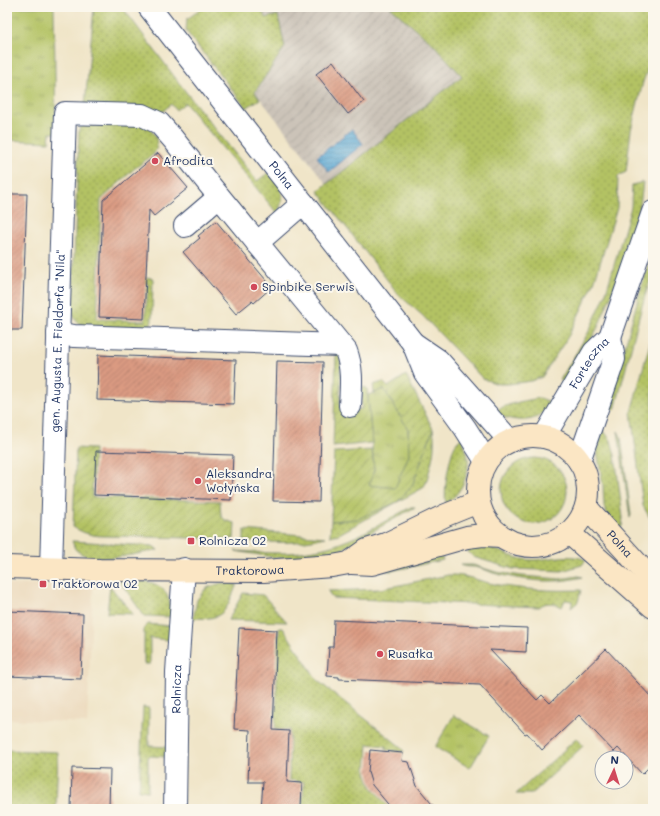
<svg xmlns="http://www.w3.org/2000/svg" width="660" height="816" viewBox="0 0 660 816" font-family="Mali,sans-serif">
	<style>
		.built { fill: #ebd8ba }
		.industrial { fill: url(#industrial-furrows) }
		.grass { fill: url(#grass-dots); stroke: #677861 }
		.park { fill: url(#park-tufts); stroke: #677861 }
		.garden { fill: url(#garden-furrows); stroke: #677861 }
		.water { fill: url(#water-rules); stroke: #3a6a98 }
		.building { fill: url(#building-hatch) }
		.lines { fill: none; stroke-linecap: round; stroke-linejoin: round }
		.street-casing { stroke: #3b4a6e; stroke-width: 24 }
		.secondary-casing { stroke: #3b4a6e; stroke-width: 24 }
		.street { stroke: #fff; stroke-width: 22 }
		.secondary { stroke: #fbe6c4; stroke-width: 22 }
		.poi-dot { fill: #d1495b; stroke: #fbf7ec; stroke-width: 1.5 }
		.labels { text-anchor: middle; stroke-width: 4; stroke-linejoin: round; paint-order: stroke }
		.poi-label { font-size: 12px; fill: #1b2f5e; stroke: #fbf7ec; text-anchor: start }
		.street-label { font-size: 12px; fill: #1b2f5e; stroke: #fbf7ec }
	</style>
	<defs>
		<pattern id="industrial-furrows" width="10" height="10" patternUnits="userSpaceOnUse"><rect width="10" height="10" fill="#cbc3b8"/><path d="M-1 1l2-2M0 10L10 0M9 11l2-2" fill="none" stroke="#aea8a1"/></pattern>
		<pattern id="grass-dots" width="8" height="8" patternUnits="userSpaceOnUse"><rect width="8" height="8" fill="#b3c264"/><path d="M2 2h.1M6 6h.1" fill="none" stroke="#919e56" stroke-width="1.8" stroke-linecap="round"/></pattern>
		<pattern id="park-tufts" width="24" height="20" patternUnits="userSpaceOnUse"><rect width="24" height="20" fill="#b3c264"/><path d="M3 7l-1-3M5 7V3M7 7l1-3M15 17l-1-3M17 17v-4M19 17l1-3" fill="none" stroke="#919e56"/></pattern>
		<pattern id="garden-furrows" width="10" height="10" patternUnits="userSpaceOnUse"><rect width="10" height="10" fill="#b3c264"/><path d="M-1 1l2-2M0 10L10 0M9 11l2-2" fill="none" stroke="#919e56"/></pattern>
		<pattern id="water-rules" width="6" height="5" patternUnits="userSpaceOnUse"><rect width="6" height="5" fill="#59a6d2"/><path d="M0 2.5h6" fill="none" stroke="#4988ae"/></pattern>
		<pattern id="building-hatch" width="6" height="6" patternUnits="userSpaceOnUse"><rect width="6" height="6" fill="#da9a81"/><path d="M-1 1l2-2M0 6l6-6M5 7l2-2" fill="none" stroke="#b07e6d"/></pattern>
	</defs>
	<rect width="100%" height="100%" fill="#fbf7ec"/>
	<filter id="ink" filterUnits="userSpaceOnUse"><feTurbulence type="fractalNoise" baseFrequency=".025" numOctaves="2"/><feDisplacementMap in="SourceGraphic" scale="8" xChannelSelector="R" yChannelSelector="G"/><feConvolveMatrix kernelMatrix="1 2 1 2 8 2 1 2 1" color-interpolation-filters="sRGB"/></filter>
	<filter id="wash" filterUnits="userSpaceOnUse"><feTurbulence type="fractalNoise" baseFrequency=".012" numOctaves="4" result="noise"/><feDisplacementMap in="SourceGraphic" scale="16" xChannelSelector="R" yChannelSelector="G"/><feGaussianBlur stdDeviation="0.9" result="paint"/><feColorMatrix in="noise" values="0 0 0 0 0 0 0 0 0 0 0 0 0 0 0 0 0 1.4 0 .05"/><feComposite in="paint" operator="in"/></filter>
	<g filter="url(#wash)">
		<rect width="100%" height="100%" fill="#f0e5c8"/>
		<!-- built -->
		<path class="built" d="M7,584l86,3 -6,136 -80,-4z"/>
		<!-- industrial -->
		<path class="industrial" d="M262,7h45l1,3 9,-3h73l43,37 29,32 -133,111 -74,-95 30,-45 -7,-31 -14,2z"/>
		<!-- grass -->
		<g class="grass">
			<path d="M94,7h30l-1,1 63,84 71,89 11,-8c3,3 7,6 10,9 6,9 5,23 -1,31l-92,-110 -9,7 -5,-6 -10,9 -76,-8z"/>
			<path d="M204,7h58l3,11 13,-3 7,32 -30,45 5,7 -14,9 -60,-77 1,-12z"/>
			<path d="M390,7h263v49l-10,26 -12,48 -5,42 -8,4 -1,32 -23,75 -25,52 -27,42 -11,4 -22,3h-11l-15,-5 -61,-64 -23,-20 -81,-104 144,-115 -29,-32z"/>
			<path d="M86,122l51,1 11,4 8,9 1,11 -3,7 -20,15 -33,31 -4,119 48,2 3,-37h-3v-7l8,1 -1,43 -2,5 -3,2 -58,-1c-10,-2 -14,-5 -17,-15l7,-183z"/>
			<path d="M643,182l-3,25 -26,82 -17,40 -32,55 -5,-4 28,-47 17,-37 26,-89 1,-22z"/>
			<path d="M653,250v21l-11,35 -27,104 -7,-2 32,-117z"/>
			<path d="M653,332v191l-10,-17 -12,-94z"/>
			<path d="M540,398l11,4c-4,6 -9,13 -16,16 -12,5 -31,1 -42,-6 15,-9 30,-11 47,-14z"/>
			<path d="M433,429c4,18 -2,36 -7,54l-3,5 -84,46 -9,2 1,-15 28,-2 53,-33z"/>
			<path d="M603,430l8,10 4,15 8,63 -1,8 -2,3 -12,-14 -4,-8 -1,-21 -6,-35z"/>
			<path d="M618,431l3,6 10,78 -1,3z"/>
			<path d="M462,437c2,7 5,14 6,21 2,18 -8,36 -22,46 -3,-13 3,-44 8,-57 1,-3 5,-7 8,-10z"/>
			<circle cx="534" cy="491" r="33"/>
			<path d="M411,507h4l-54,31 -21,13 -43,7h-19l-43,-7c24,1 49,4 73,0 37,-4 71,-27 103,-44z"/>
			<path d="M244,530l81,7c-29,8 -51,5 -81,4z"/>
			<path d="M72,541l81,5 5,4c-20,3 -66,17 -83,-1 -1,-2 -2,-6 -3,-8z"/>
			<path d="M463,546c9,0 19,-1 27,2 11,3 21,9 32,11 22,4 43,-8 64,1l-4,5 -20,6 -49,-2 -40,-12z"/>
			<path d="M441,554l2,6 -52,11h-13z"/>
			<path d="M460,565h13l23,7 26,4 38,3 18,-3 4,1c-28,8 -61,3 -89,-4 -5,-2 -9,-4 -14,-5 -6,-2 -13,0 -19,-3z"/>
			<path d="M448,575c17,-1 30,6 46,9 29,6 58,7 87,6l-3,12 -7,6 1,-4v-3l-7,-1 -3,7c-7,-4 -16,-6 -23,0l-206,-9 -2,-1 -3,-6 52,-2z"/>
			<path d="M119,580c31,0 51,0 53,37l-28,-1z"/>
			<path d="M221,583l16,1c-11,26 -12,37 -44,34l4,-18 9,-12z"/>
			<path d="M110,586l23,28 -26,-1z"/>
			<path d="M243,593l20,2 24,27 -59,-2z"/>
			<path d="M148,624l24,2v12l-5,2 -17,-2v26h-6v-36z"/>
			<path d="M279,628h4l35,53 83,66 3,5 -18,-2v-4l-18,-2 -2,28 5,14 19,23h-88l2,-27 -15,-2 1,-50 -15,-1z"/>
			<path d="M143,707l6,1v38l18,1v10l-19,-1v35l-9,-1z"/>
			<path d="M577,738l6,8 -51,48h-16z"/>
			<path d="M7,750l51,2 -2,57h-49z"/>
		</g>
		<!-- park -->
		<g class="park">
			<path d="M7,7h47l2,126h-6l-1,9 -42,-2z"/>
			<path d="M384,389l24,40 1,26 -14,34 -26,-4 5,-15 -6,-75z"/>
			<path d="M454,715l35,21 -19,32 -35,-21z"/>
		</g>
		<!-- garden -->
		<g class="garden">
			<path d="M336,352h5l-1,57h21l1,-22 5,1 5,55 -39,4z"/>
			<path d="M406,375l27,54 -21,57 -15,16 -39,17 -27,2 3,-69 38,-2 2,20 -5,15 26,3 14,-33 -1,-26 -24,-40 -10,4 -1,-8 10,-3 5,5z"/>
			<path d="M76,448l18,1 -2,48 128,4c1,14 -1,19 15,22l-1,16 -130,-3c-12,0 -21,-3 -31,-9z"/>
		</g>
		<!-- water -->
		<path class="water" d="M352,129l11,15 -34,28 -12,-15z"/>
		<g id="blocks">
			<!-- building -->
			<g class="building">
				<path d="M333,61l31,41 -16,12 -32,-40z"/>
				<path d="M158,153l30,35 -34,28 -5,-6 -5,109 -45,-2 4,-117z"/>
				<path d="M7,194h20l-5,136h-15z"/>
				<path d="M216,221l56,66 -18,16 -2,-2 -16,13 -53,-62 17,-14 -2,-2z"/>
				<path d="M98,355l138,5 -2,44 -137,-4z"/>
				<path d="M277,361l46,1 -4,140 -46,-1z"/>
				<path d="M96,451l137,4 -2,45 -137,-5z"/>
				<path d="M7,611l76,3 -2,65 -74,-3z"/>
				<path d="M334,620l193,8 -1,24 -36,-2 47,50 5,-5 8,8 56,-54 47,50v64l-11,11 -24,-26 -4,4 -35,-37 -37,35 -15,-17 -2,1 -45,-49 -141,-6v-2l-12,-1 2,-29h4z"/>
				<path d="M239,628l38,2 -4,100 16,1 -2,51 15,1 -1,26h-40l2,-27h-15l2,-52 -16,-1z"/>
				<path d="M370,750l33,3 -1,8 7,1 8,24 19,23h-44l-20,-24 -4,-13z"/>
				<path d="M72,768l38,1 -1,40h-38z"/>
			</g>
		</g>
	</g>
	<g filter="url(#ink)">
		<use href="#blocks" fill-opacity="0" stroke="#3b4a6e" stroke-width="1"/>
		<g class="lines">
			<defs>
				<g id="street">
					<path id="s1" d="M149,7l264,336"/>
					<path d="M185,226l34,-29"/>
					<path d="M257,243l46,-40"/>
					<path d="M58,334l16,2 267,9"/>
					<path id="s2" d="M544,437l50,-85 16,-15 43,-125"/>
					<path d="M486,461l-21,-33 -40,-55 -12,-30 25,17 72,81"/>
					<path d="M579,461l35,-102 -4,-22"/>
					<path id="s3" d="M51,568l14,-455 77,2 17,8 14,16 35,44 138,168c7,18 5,36 4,55"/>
					<path id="s4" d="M175,809l2,-137 7,-103"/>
				</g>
				<g id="secondary">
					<circle cx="533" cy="491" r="55"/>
					<path id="s5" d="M586,507l67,74"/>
					<path d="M569,533l84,74"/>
					<path d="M352,563l20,1 95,-27 16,-2 18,1"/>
					<path id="s6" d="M7,567l93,3 164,1 68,-5 17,-3 18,-13 19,-6 60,-29 32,-13"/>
				</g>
			</defs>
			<!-- street casing -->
			<use href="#street" class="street-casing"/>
			<!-- secondary casing -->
			<use href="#secondary" class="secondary-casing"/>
			<!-- street -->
			<use href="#street" class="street"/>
			<!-- secondary -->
			<use href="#secondary" class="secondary"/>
		</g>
	</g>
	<!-- markers -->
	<g class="poi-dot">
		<circle cx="155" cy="161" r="4"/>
		<circle cx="254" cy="287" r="4"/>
		<circle cx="198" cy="481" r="4"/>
		<rect x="187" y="537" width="8" height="8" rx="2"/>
		<rect x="39" y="580" width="8" height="8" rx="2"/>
		<circle cx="380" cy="654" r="4"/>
	</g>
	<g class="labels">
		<!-- poi labels -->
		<g class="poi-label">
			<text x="163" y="165">Afrodita</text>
			<text x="262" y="291">Spinbike Serwis</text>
			<text x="206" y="478">Aleksandra<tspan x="206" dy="14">Wołyńska</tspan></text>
			<text x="199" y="545">Rolnicza 02</text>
			<text x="51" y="588">Traktorowa 02</text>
			<text x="388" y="658">Rusałka</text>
		</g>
		<!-- street labels -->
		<g class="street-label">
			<text dy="4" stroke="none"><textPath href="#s1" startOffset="214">Polna</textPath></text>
			<text dy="4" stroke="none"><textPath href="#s3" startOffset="227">gen. Augusta E. Fieldorfa "Nila"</textPath></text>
			<text dy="4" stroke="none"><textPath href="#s2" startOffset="87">Forteczna</textPath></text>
			<text dy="4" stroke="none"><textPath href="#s5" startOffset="50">Polna</textPath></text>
			<text dy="4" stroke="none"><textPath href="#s6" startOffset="243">Traktorowa</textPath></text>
			<text dy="4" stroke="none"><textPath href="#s4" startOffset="120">Rolnicza</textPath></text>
		</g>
	</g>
	<!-- margin -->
	<rect width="660" height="816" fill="none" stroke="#fbf7ec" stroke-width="24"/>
	<!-- north arrow -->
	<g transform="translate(614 770) rotate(4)"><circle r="19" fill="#fbf7ec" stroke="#a1a7b3"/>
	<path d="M0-3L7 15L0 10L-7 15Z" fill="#d1495b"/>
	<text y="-6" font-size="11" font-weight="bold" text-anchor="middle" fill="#1b2f5e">N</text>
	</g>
</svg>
